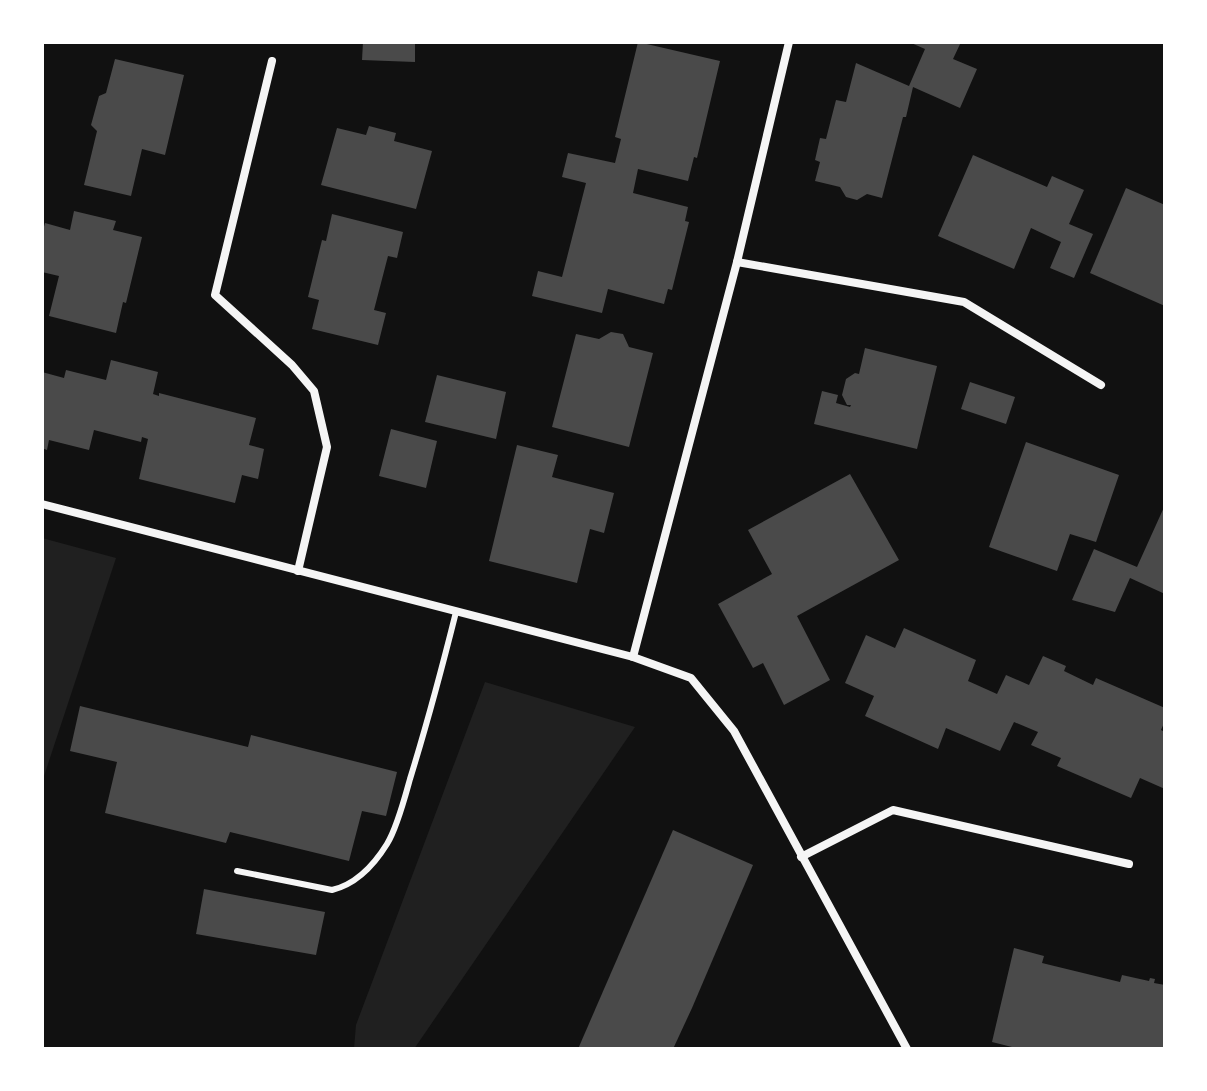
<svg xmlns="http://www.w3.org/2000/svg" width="1207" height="1091" viewBox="0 0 1207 1091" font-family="Montserrat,sans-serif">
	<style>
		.green { fill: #202020 }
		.building { fill: #4a4a4a }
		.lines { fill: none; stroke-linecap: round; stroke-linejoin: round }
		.service { stroke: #f5f5f5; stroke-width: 6 }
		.minor { stroke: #f5f5f5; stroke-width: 8 }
	</style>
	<rect width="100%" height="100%" fill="#111"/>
	<!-- green -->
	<g class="green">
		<path d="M42,538l74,20 -74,224z"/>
		<path d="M485,682l150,45 -221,322h-60l2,-24z"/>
	</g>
	<!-- building -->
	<g class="building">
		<path d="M363,42h52v20l-53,-2z"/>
		<path d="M638,42l82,19 -23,97 -3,-1 -6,24 -50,-12 -5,24 55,14 -3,14 4,1 -17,68 -4,-1 -4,15 -56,-15 -6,24 -70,-17 6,-25 24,6 24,-94 -24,-6 6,-24 47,10 6,-24 -6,-2z"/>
		<path d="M909,42h52l-8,17 24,10 -17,39 -47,-21 -7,30h-3l-21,81 -15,-4 -10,6 -11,-3 -6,-10 -25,-6 5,-19 -5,-2 5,-22 6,1 10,-39 10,2 10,-39 53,23 16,-37z"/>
		<path d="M115,59l69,16 -19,80 -23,-6 -11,47 -47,-11 13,-54 -6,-6 8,-29 7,-3z"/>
		<path d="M369,126l27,7 -2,8 38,10 -16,58 -95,-24 16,-57 29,7z"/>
		<path d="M973,155l74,32 5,-11 32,14 -15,34 24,10 -19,44 -24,-10 11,-26 -30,-14 -17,41 -76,-33z"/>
		<path d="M1126,188l39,17v101l-75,-33z"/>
		<path d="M74,211l42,10 -3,9 29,7 -16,66 -3,-1 -7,31 -67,-17 10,-40 -17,-4v-38l3,-11 25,7z"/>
		<path d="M332,214l71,18 -6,26 -9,-2 -14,54 12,3 -8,32 -66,-16 7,-29 -11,-3 14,-57 4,1z"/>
		<path d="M611,332l12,2 6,13 24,6 -24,94 -77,-20 24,-93 23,5z"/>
		<path d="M865,348l72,18 -20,83 -103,-25 8,-33 16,4 -2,8 14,4 1,-2h-4l-5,-10 4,-16 9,-6 4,1z"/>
		<path d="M111,360l47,12 -5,22 6,2v-3l97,25 -7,27 15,4 -6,30 -16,-4 -7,28 -96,-24 9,-40 -6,-2 -1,5 -47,-12 -5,20 -40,-10 -2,10 -5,-2v-76l22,6 2,-8 40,10z"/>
		<path d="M437,375l69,17 -10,47 -71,-17z"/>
		<path d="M970,382l45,15 -9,27 -45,-15z"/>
		<path d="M391,429l46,12 -11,47 -47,-12z"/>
		<path d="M1026,442l93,33 -23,67 -26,-8 -13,37 -68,-24z"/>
		<path d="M517,445l41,10 -6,22 62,16 -10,40 -14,-4 -13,54 -88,-22z"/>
		<path d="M850,474l49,86 -102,56 33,64 -46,25 -21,-42 -10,5 -35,-64 54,-30 -24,-44z"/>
		<path d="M1165,505v89l-35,-16 -15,34 -43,-12 22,-51 43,18z"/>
		<path d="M904,628l72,32 -8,21 29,13 9,-19 23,10 14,-29 23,10 -2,5 29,14 3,-7 69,30v13l-4,9 4,2v57l-25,-11 -9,20 -74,-32 4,-8 -30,-13 7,-13 -24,-10 -14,29 -54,-23 -8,21 -73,-33 9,-20 -29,-13 21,-48 29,13z"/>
		<path d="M80,706l168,41 3,-12 146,37 -11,44 -24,-5 -13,50 -119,-29 -4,11 -121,-30 12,-51 -47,-11z"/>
		<path d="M673,830l80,35 -61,143 -19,41h-95z"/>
		<path d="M204,889l121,23 -9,43 -120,-21z"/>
		<path d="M1014,948l30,8 -2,7 78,19 2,-7 27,6 1,-3 5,1 -1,4 11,2v64h-145l-28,-7z"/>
	</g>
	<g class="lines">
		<!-- service -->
		<path class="service" d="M237,871l95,19c25,-6 42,-25 55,-46 10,-16 18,-47 23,-65 17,-55 32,-111 46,-167"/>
		<!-- minor -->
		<g class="minor">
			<path d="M272,61l-57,234 77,70 22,26 13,56 -29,124"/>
			<path d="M737,262l227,40 137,83"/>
			<path d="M42,504l591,153 58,21 43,53 173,318"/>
			<path d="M633,657l104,-395 52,-220"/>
			<path d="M801,857l92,-47 236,54"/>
		</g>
	</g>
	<!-- border -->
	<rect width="1207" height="1091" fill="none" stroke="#ffffff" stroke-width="88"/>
</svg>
